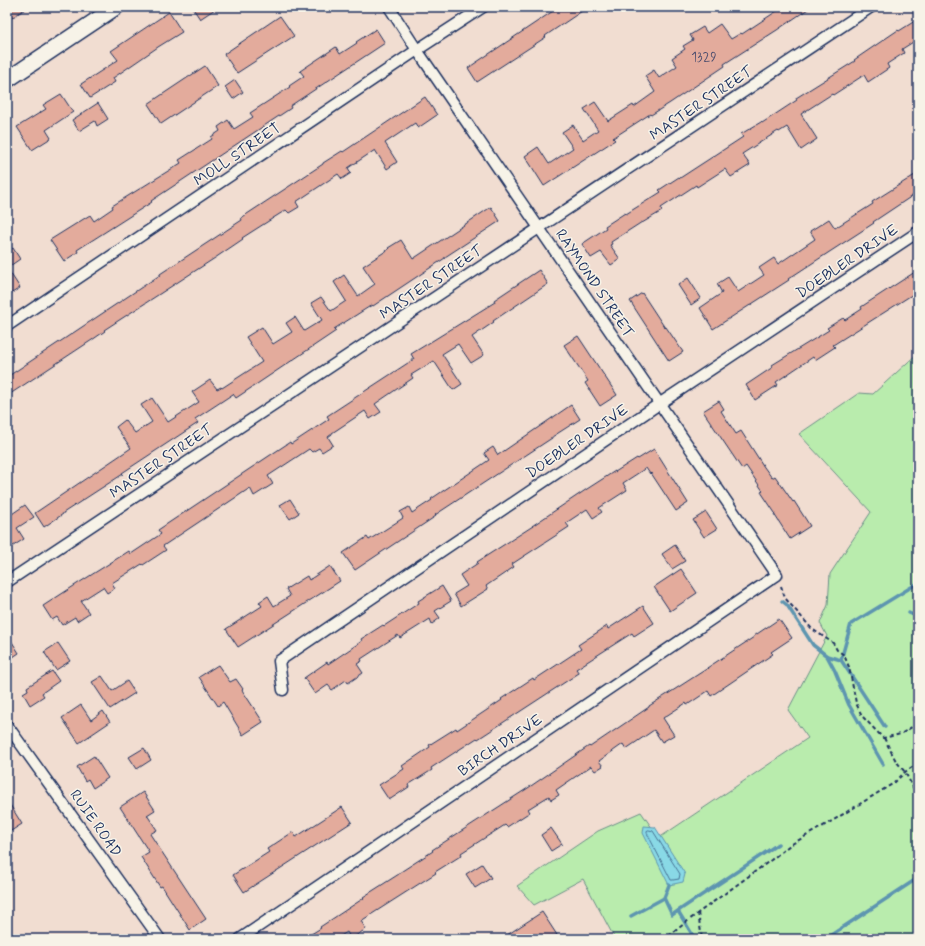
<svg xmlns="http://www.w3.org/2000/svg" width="925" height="946" viewBox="0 0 925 946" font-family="Mynerve,sans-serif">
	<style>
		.green { fill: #b9ecad; stroke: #6a8e86 }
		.water { fill: #89d9e6; stroke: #5d95b0 }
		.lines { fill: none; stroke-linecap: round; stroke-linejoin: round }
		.shore { stroke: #477394; stroke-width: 1 }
		.stream { stroke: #5d95b0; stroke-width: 3.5 }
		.building { fill: #e3ab9c; stroke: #1b2f5e }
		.street-casing { stroke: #1b2f5e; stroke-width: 13 }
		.secondary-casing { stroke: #1b2f5e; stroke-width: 18 }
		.path { stroke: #1b2f5e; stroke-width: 2; stroke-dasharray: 4 3; stroke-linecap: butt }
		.street { stroke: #f7f3e8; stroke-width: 10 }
		.secondary { stroke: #f7f3e8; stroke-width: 15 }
		.labels { text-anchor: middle; stroke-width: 3; stroke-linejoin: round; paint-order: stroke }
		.number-label { font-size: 13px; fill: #4d4e6e }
		.street-label { font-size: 15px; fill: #1b2f5e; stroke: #f7f3e8 }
	</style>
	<rect width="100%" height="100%" fill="#f1ddd1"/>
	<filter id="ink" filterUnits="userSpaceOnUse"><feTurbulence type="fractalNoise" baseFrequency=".025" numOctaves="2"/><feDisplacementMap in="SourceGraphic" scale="8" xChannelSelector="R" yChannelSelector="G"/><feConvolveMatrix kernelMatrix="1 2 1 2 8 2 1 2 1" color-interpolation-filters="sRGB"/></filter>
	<g filter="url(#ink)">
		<!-- green -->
		<path class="green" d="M918,353v586h-303l-32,-60 -49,26 -17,-19 81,-55 43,-19 18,26 149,-100 -20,-28 39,-74 -7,-13 8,-18 2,-31 41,-62 -72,-78 60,-41 14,1z"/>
		<!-- water -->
		<path class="water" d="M644,826l11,1 30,47 -2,8 -14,3 -26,-52z"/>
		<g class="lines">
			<!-- shore -->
			<path class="shore" d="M649,830l4,1 27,43 -1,5 -6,1h-2l-24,-47v-2z"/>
			<!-- stream -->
			<g class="stream">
				<path d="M782,601l5,4 26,40 14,11 14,4 44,67"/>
				<path d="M909,613l9,4"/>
				<path d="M827,656l8,15 14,34 34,59"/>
				<path d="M841,660l10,-36 67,-41"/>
				<path d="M664,898l5,-13"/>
				<path d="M678,911l17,28"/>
				<path d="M631,916l33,-18 8,17 106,-71"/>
				<path d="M825,939l93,-61"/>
			</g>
		</g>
		<!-- building -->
		<g class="building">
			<path d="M7,7h21l-21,14z"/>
			<path d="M192,7h26l-18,12z"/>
			<path d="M559,7h29l-43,29 1,1 -69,45 -9,-14z"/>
			<path d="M783,7h28l-34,23 -53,34 1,2 -55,37 -19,12 -1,-1 -37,24 2,2 -71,46 -19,-30 13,-9 11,17 24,-16 -11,-16 11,-7 10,15 15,-10 -14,-21 11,-7 13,19 25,-16 1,2 21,-15 -10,-16 9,-6 5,8 18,-12 -5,-8 13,-9 -2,-3 10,-6 -3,-5 13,-8 4,6 13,-9 11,15 10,-6 1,1z"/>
			<path d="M169,12l13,20 -24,15 -45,31 2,4 -25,16 -9,-14 37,-24 -7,-9z"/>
			<path d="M280,16l14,20 -57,37 -13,-19z"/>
			<path d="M918,19v20l-16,10 2,4 -17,11 2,4 -21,14 -4,-7 -31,20 -1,-1 -31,20 16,25 -16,11 -14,-23 -8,5 -1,-1 -36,23 8,11 -19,12 -6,-8 -28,18 -1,-2 -35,23 1,3 -20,12v-1l-31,20 1,2 -2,1 10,14 -9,6 -10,-13 -10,6 -9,-14 24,-16 -1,-2 20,-13 1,1 35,-22 -2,-2 20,-13 1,1 63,-41 -2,-3 20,-12 1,1 35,-23 -1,-2 59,-37 -1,-1 44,-30 1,1z"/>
			<path d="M376,29l9,14 -95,63 1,2 -140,93 1,1 -75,48 1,2 -14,9 -14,-21 40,-25 4,6 19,-13 -1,-2 69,-43 -2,-3 33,-21 -1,-2 9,-6 -2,-4 10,-7 6,9 19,-12 -3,-4 40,-26 -1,-1 15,-10 -4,-5 36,-24 4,7 17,-11 -1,-1z"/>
			<path d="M205,66l13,20 -57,38 -13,-20z"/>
			<path d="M235,80l8,12 -10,7 -8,-12z"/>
			<path d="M61,94l12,18 -27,18 5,8 -19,12 -15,-23 29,-18 -3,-4z"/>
			<path d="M425,97l12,18 -19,13 -3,-5 -30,20 12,19 -10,7 -12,-19 -27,18 3,5 -9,6 -4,-5 -42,28 3,5 -10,6 -3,-3 -8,5 -36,23 1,1 -28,19 -111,72 1,1 -13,9 -85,56v-19l153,-102v-1l82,-54 -1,-2 82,-54v-1l19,-12 1,1z"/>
			<path d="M98,103l10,16 -11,7 -2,-5 -16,10 -7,-11z"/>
			<path d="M918,173v19l-45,30 1,1 -86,56 1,1 -76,49 -13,-21 22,-15 -5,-9 11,-7 10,15 26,-17 -5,-7 15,-10 4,6 37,-25 -5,-8 19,-12 6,9 38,-24 -1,-2z"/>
			<path d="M491,207l9,14 -55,36v1l-72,48 -1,-1 -38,24 2,2 -82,55 -18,12 -3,-4 -38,25 3,4 -76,50 1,1 -60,39v1l-19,13 -9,-14 96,-65 -15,-21 9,-7 10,13 17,-11 -11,-17 11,-7 16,24 31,-20 -7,-10 18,-12 7,9 4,-2 1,1 40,-26 -16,-25 16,-10 11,17 19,-12 -6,-9 9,-6 9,14 18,-11 -11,-17 10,-6 10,14 15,-10 -12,-19 10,-7 14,21 17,-12 -12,-18 26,-17 -1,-1 13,-8 12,19z"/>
			<path d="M13,248l7,11 -13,9 13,20 -13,8v-44z"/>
			<path d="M539,270l9,14 -55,37 1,1 -22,15 12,18 -13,8 -13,-19 -16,10 20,30 -9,6 -19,-29 -23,14 2,3 -38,26 6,8 -11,7 -5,-8 -33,22v1l-4,3 5,8 -11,7 -3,-4 -7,4 -3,-3 -41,27 5,8 -19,12 -4,-8 -87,58 3,4 -23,15 -1,-1 -30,19 3,5 -8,5 -4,-6 -22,14 8,12 -12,8 -2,-4 -13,8 -5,-8 -5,3 -9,-14 34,-22 52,-33 2,3 30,-20 -3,-4 132,-88 1,2 38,-25 -2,-3 87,-57 -3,-5 84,-52 -1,-2z"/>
			<path d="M918,270v21l-85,54 2,2 -20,13 -2,-3 -37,25 2,3 -23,15 -9,-15 27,-18 -1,-2 57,-35 -2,-2 16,-10 2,2 17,-11 -1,-2z"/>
			<path d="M688,278l13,20 -10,7 -13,-20z"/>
			<path d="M642,293l23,35 1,-1 17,25 -14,9 -39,-60z"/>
			<path d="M578,336l39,59 -17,11 -15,-23 3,-2 -24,-36z"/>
			<path d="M719,401l5,8 -3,2 15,23 5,-3 23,36 8,11 3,-2 18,26 1,-1 16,25 -20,13 -16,-25 1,-1 -14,-21 2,-1 -17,-25 -4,3 -39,-58z"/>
			<path d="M571,405l9,14 -28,18v1l-117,77 1,1 -81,54 -12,-17 24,-16 2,3 34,-22 -3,-6 9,-5 3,6 20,-13 -1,-1 58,-39 -5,-7 9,-6 5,8z"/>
			<path d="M654,449l34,54 -12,8 -25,-38 -1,1 -4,-6 -23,15 4,7 -28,18 3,4 -9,6 -6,-9 -21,14 3,4 -57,37 2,3 -28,19 2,3 -27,17 -7,-12 13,-8 -7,-11 18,-12 -1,-1 56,-36h-1l55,-37 28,-18v1l22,-14 1,1z"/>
			<path d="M290,499l9,14 -9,6 -10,-14z"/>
			<path d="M25,505l9,12 -17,11 7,11 -17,11v-37l2,3z"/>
			<path d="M706,512l11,17 -13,8 -11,-17z"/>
			<path d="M675,545l10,16 -13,8 -10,-15z"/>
			<path d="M330,566l10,15 -102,66 -12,-18 36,-23 -3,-4 9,-6 6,10 16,-10 -4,-7 21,-13 2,4z"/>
			<path d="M681,569l16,24 -27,18 -16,-24z"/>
			<path d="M442,586l9,15 -16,10 5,7 -8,6 -2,-5 -30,19 -2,-3 -37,24 1,2 -5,3 6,9 -15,10 -2,-3 -14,10 -4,-5 -13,9 -11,-16 23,-16 1,2 34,-23 -1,-2 22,-14 1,1 35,-23 -1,-2z"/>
			<path d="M643,606l11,17 -20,13 -2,-3 -56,36 3,4 -101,66 -1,-1 -46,30 1,2 -24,15 1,2 -20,13 -10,-15 25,-16 -2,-3 28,-19 -1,-2 27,-17 1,2 45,-30 -1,-1 32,-21 1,2 47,-31 -3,-4 29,-19 1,3z"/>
			<path d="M779,619l13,19 -21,14 2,2 -62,42 -3,-5 -21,14 -1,-2 -23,15 11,17 -12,7 -8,-12 -28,19 -3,-5 -24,17 4,5 -8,5 -4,-5 -35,24 3,5 -8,5 -2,-4 -21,13 2,3 -23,15 -2,-2 -44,28 1,2 -27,17 1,1 -75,48 5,8 -15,10 -4,-7 -11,7h-33l18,-11 -1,-1 44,-29 -1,-1 36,-23v-1l34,-22 -1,-1 96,-62 61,-42 1,1 59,-40v-1l59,-38h-1l47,-31v-1z"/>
			<path d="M7,634l12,19 -12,8z"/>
			<path d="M58,643l12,18 -14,9 -12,-18z"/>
			<path d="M218,665l12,17 6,-3 7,10 -1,1 21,32 -20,13 -20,-33 -5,4 -19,-29z"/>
			<path d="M52,671l7,10 -17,12 2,3 -14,9 -7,-12 5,-3 -1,-3z"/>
			<path d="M102,676l10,15 15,-10 8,12 -25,16 -18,-27z"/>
			<path d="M81,705l10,15 12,-9 7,11 -31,21 -17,-25z"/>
			<path d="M144,748l7,12 -14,9 -8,-12z"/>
			<path d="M94,756l14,22 -15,10 -5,-9 -3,2 -8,-14z"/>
			<path d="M143,792l12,18 -8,5 10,15 -7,4 56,85 -16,11 -28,-44 -2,1 -19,-30 8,-5 -29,-45z"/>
			<path d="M7,800l15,24 -11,7 -4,-6z"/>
			<path d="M342,807l10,15 -108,70 -11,-17 36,-23 -2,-3 26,-17 3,5z"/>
			<path d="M551,828l11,16 -11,7 -10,-16z"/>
			<path d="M482,864l9,14 -16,10 -9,-14z"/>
			<path d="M542,912l15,23 -6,4h-50z"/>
		</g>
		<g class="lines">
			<defs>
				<g id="street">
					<path d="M7,326l410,-276 66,-43"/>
					<path d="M7,582l864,-575"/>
					<path d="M283,690l-4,-29 380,-257 259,-172"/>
					<path d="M7,725l153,214"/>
					<path d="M240,939l537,-364 -360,-525 -28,-43"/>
				</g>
				<path id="secondary" d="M7,80l109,-73"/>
			</defs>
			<!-- street casing -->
			<use href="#street" class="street-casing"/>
			<!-- secondary casing -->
			<use href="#secondary" class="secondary-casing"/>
			<!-- path -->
			<g class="path">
				<path d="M781,586l4,12 27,31 21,14 4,7 7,5 5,12 7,36 6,13 21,22 18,-4 17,-11"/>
				<path d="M884,738l12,23 9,11 13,25"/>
				<path d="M698,913l4,26"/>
				<path d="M662,939l8,-4 28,-22 40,-29 33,-24 19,-15 42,-24 62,-38 11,-11 13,-9"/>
			</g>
			<!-- street -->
			<use href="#street" class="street"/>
			<!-- secondary -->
			<use href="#secondary" class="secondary"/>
		</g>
	</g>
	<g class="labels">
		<!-- number labels -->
		<g class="number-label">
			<text x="704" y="61">1329</text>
		</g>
		<!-- street labels -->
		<g class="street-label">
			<text transform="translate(701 103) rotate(-34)" y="5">MASTER STREET</text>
			<text transform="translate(237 154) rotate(-34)" y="5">MOLL STREET</text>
			<text transform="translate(847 261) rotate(-34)" y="5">DOEBLER DRIVE</text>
			<text transform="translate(431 282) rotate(-34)" y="5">MASTER STREET</text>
			<text transform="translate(595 283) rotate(56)" y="5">RAYMOND STREET</text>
			<text transform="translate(577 441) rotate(-34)" y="5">DOEBLER DRIVE</text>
			<text transform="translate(161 461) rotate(-34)" y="5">MASTER STREET</text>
			<text transform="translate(500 745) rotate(-34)" y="5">BIRCH DRIVE</text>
			<text transform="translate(96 823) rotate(55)" y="5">RUIE ROAD</text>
		</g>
	</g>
	<!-- margin -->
	<rect width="925" height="946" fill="none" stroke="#f7f3e8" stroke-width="24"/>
	<rect x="12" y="12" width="901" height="922" fill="none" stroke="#1b2f5e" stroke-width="1.5" filter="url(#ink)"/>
</svg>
